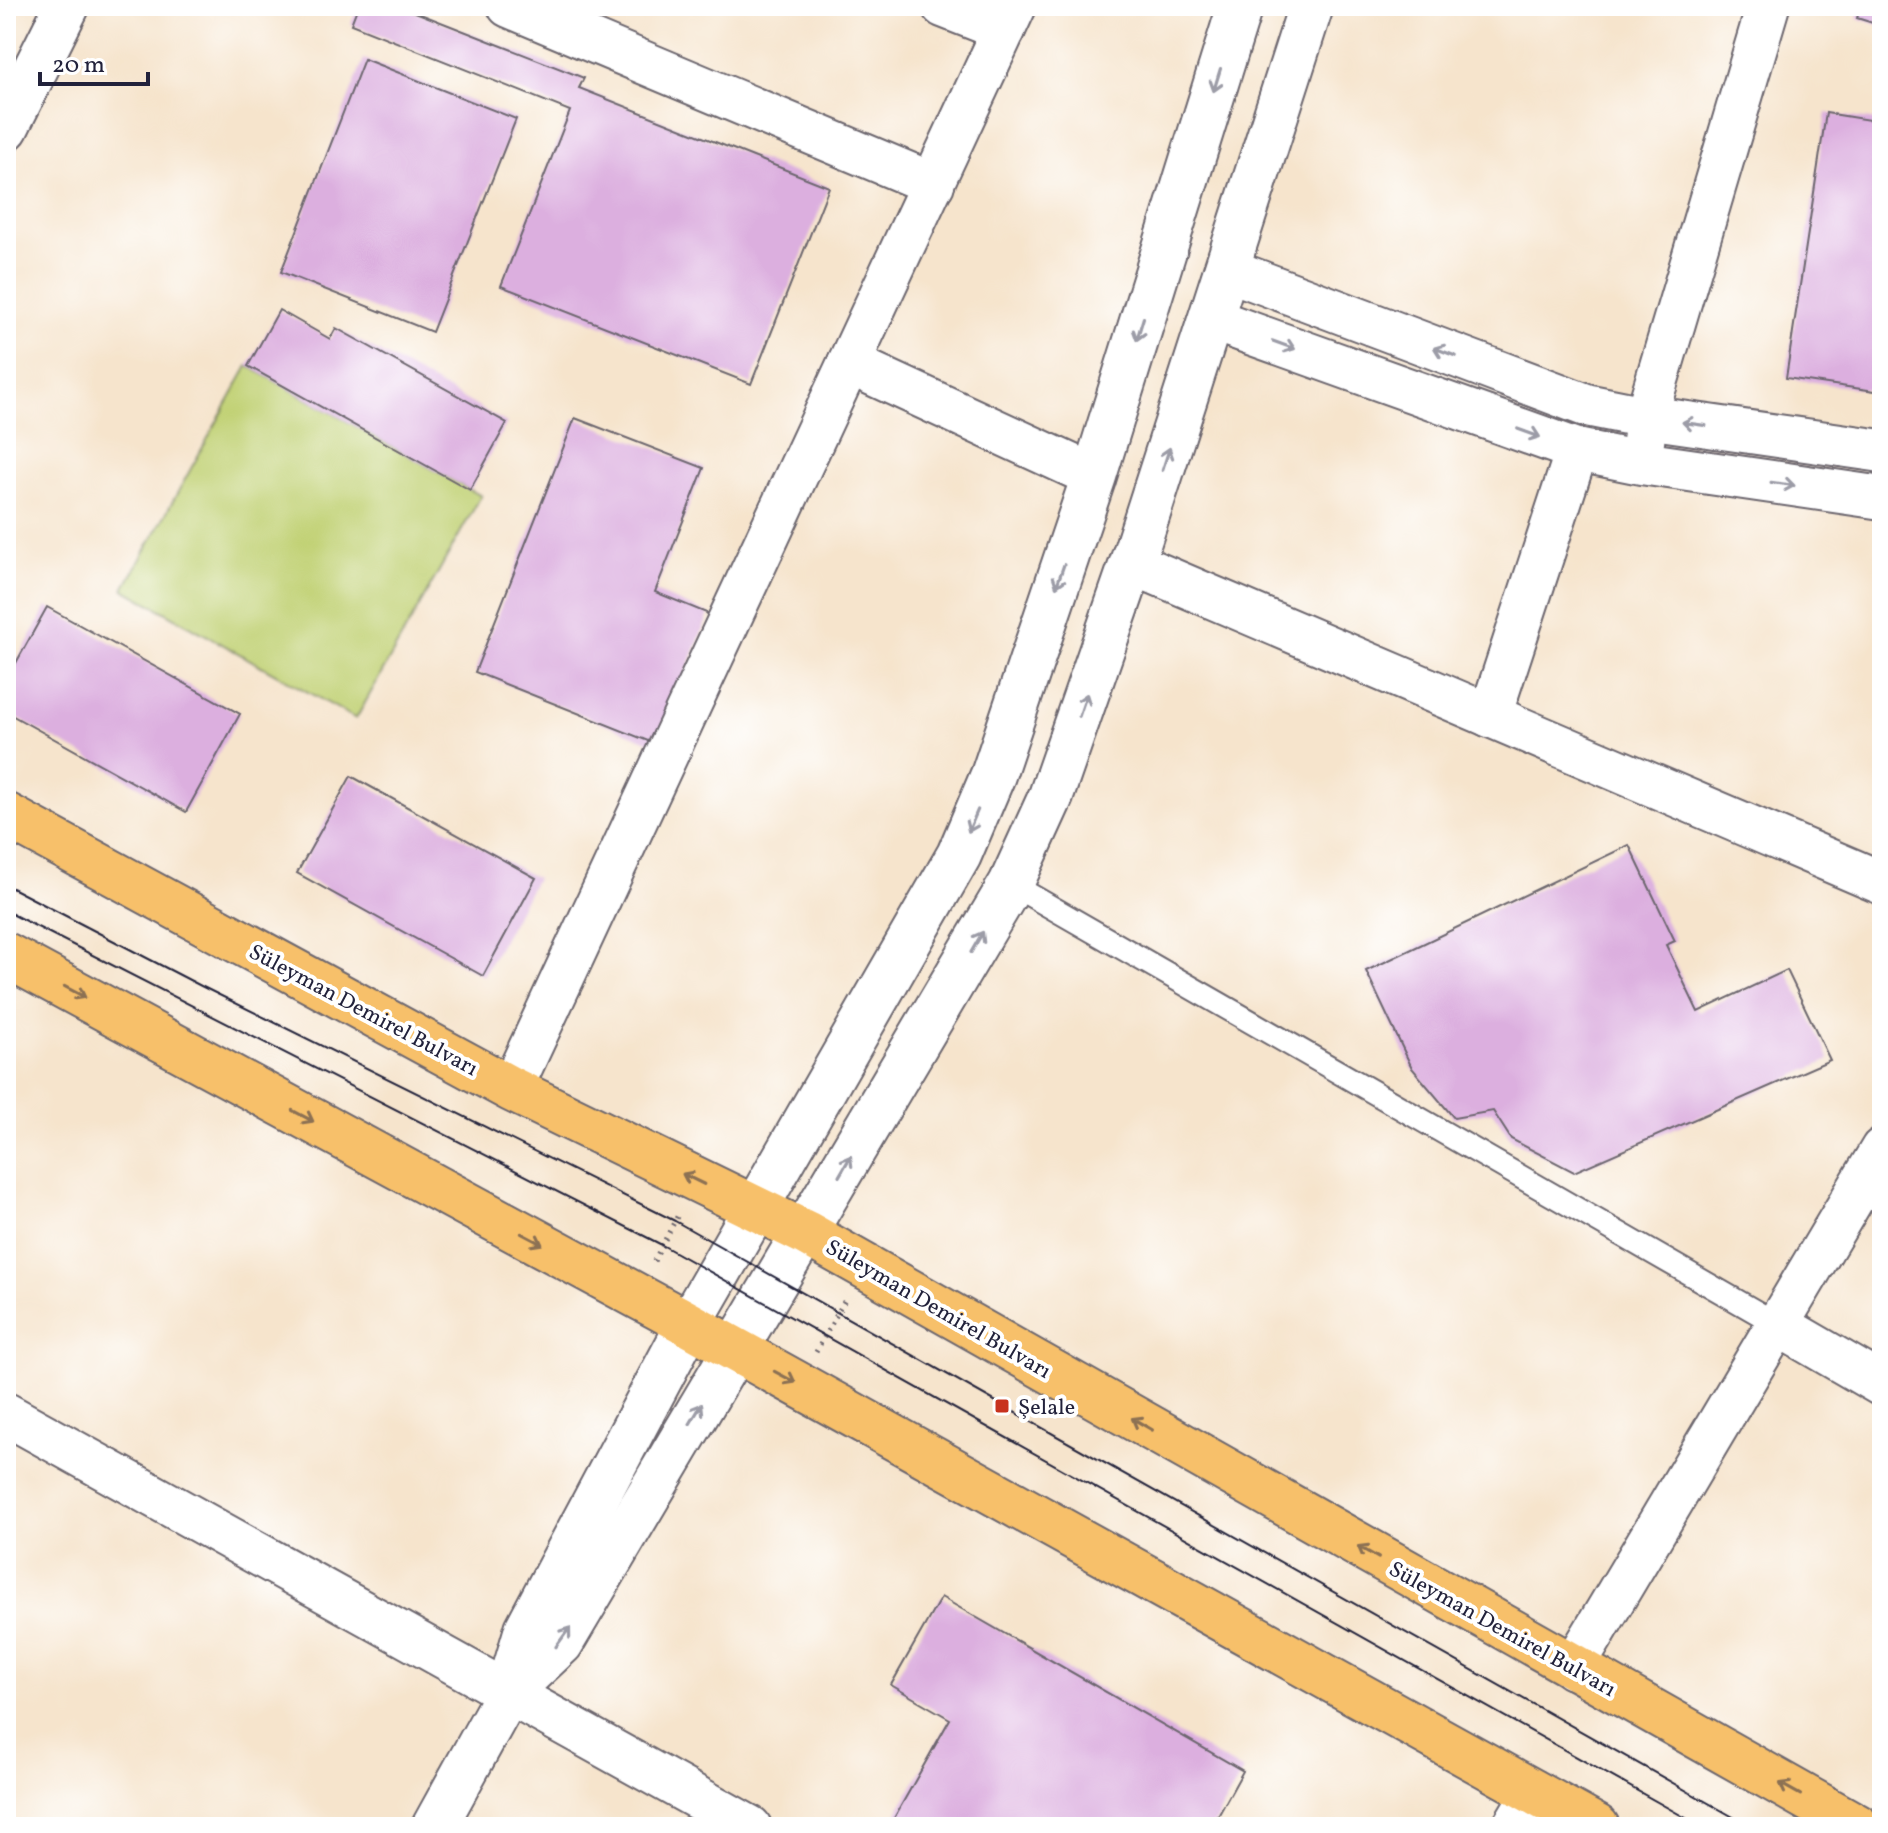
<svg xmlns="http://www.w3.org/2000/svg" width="1888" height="1833" viewBox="0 0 1888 1833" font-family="Vollkorn,serif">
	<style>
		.green { fill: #c1d174; stroke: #727a58; stroke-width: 2 }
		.building { fill: #dcafdf }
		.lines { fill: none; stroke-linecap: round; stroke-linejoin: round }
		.service-casing { stroke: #6c666e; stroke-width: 26 }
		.minor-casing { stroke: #6c666e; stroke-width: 46 }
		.tertiary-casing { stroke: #6c666e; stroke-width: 48 }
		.primary-casing { stroke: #6c666e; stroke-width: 48 }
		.path { stroke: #6c666e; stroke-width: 5; stroke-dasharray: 2 6; stroke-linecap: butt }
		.service { stroke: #fff; stroke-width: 22 }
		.minor { stroke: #fff; stroke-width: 42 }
		.tertiary { stroke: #fff; stroke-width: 44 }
		.primary { stroke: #f7c06b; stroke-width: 44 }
		.tram { stroke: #22223b; stroke-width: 2 }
		.oneway { stroke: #9c9ca7 }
		.oneway2 { stroke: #8c7153 }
		.poi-dot { fill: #c8321e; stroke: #fff; stroke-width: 3 }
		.labels { text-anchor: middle; stroke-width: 8; stroke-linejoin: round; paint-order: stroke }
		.street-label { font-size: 22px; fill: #22223b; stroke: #fff }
		.poi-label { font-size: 22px; fill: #22223b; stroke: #fff; text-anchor: start }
	</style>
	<rect width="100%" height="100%" fill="#fff"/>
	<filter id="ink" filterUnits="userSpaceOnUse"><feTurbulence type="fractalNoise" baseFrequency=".0125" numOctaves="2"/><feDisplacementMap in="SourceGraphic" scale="16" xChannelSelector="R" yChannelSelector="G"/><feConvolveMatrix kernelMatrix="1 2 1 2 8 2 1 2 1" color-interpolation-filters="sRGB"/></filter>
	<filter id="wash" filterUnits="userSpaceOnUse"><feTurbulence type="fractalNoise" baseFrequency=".006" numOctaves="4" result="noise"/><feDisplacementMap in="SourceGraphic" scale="32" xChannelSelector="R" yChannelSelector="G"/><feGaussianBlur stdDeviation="1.8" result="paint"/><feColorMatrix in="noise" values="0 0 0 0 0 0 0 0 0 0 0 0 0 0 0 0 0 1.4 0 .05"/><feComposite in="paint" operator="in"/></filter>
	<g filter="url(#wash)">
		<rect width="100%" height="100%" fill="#f6e4cc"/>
		<!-- green -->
		<path class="green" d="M248,366l233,130 -125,223 -232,-130z"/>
		<g id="blocks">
			<!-- building -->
			<g class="building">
				<path d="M358,6h42l184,72 -5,10 250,99 -78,197 -250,-98 69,-175 -219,-87z"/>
				<path d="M1861,6h21v20l-25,-8z"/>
				<path d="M364,59l152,60 -84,213 -151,-60z"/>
				<path d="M1826,113l56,9v270l-96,-14z"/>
				<path d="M279,310l51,29 6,-11 171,95 -37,67 -222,-124z"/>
				<path d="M575,418l129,50 -49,124 54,22 -51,131 -183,-73z"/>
				<path d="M47,607l193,107 -54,98 -180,-100v-31z"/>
				<path d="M351,776l185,102 -53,98 -186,-103z"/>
				<path d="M1629,845l46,96 -9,4 32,67 89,-42 43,90 -256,112 -63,-33 -18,-28 -39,7 -42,-50 -46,-97z"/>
				<path d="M941,1597l302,174 -31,56h-323l61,-108 -59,-34z"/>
			</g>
		</g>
	</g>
	<g filter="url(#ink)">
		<use href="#blocks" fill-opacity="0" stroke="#6c666e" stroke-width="2"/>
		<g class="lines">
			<defs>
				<path id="service" d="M1011,884l766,440"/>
				<g id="minor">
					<path d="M509,6l424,178"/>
					<path d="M943,6l61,24"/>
					<path d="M1226,269l360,136 60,12 236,34"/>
					<path d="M1211,319l366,131 64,13 241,35"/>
					<path d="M849,363l245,113"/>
					<path d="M1643,442l3,-25 122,-411"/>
					<path d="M1132,563l750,320"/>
					<path d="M1490,716l87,-266"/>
					<path d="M511,1089l504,-1083"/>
					<path d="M1777,1324l105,61"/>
					<path d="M6,1414l744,413"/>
					<path d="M1573,1668l309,-519"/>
					<path d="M1513,1827l21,-35"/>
				</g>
				<g id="tertiary">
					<path d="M6,128l61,-122"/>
					<path d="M510,1691l51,-48 450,-759 40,-88 81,-233 179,-557"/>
					<path d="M434,1827l74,-134 19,-64 162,-305 270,-469 34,-80 101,-299 146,-470"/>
				</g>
				<g id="primary">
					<path d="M6,815l505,274 295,144 1052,594"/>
					<path d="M6,955l683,369 908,503"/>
				</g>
			</defs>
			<!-- service casing -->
			<use href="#service" class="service-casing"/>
			<!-- minor casing -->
			<use href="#minor" class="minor-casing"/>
			<!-- tertiary casing -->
			<use href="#tertiary" class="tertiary-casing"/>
			<!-- primary casing -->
			<use href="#primary" class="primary-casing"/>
			<!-- path -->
			<g class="path">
				<path d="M654,1261l25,-48"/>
				<path d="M816,1352l30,-54"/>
			</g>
			<!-- service -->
			<use href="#service" class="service"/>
			<!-- minor -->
			<use href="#minor" class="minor"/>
			<!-- tertiary -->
			<use href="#tertiary" class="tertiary"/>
			<!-- primary -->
			<use href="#primary" class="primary"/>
			<!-- tram -->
			<g class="tram">
				<path d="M6,885l195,101 474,235 1076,606"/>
				<path d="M6,911l656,334 1040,582"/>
			</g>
		</g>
		<!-- one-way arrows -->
		<defs><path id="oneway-shaft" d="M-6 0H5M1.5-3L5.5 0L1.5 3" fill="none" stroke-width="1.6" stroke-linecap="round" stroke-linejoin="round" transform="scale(2)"/></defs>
		<g class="oneway">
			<use href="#oneway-shaft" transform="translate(1217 80) rotate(107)"/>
			<use href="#oneway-shaft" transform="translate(1140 329) rotate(107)"/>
			<use href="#oneway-shaft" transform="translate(1284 345) rotate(20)"/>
			<use href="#oneway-shaft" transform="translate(1445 352) rotate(-159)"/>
			<use href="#oneway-shaft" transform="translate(1694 424) rotate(-172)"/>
			<use href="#oneway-shaft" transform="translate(1529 433) rotate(20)"/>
			<use href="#oneway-shaft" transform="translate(1166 459) rotate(-72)"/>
			<use href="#oneway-shaft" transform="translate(1783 484) rotate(8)"/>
			<use href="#oneway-shaft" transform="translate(1060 576) rotate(109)"/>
			<use href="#oneway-shaft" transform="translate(1083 705) rotate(-71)"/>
			<use href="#oneway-shaft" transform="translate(973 821) rotate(113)"/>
			<use href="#oneway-shaft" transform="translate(977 942) rotate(-60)"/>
			<use href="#oneway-shaft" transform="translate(845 1166) rotate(-60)"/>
			<use href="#oneway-shaft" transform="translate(696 1414) rotate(-59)"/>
			<use href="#oneway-shaft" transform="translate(563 1637) rotate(-54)"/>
		</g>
		<g class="oneway2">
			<use href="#oneway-shaft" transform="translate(75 992) rotate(28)"/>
			<use href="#oneway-shaft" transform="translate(303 1116) rotate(28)"/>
			<use href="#oneway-shaft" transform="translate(693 1179) rotate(-154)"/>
			<use href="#oneway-shaft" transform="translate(532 1239) rotate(28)"/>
			<use href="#oneway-shaft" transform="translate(785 1377) rotate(28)"/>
			<use href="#oneway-shaft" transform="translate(1142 1424) rotate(-150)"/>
			<use href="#oneway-shaft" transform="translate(1368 1552) rotate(-150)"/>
			<use href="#oneway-shaft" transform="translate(1790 1789) rotate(-151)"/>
		</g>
	</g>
	<!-- markers -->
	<rect class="poi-dot" x="994" y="1398" width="16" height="16" rx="4"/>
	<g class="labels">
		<!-- street labels -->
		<g class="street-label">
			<text transform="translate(364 1009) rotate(28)" y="8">Süleyman Demirel Bulvarı</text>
			<text transform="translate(939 1308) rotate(30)" y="8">Süleyman Demirel Bulvarı</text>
			<text transform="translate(1503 1628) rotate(29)" y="8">Süleyman Demirel Bulvarı</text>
		</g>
		<!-- poi labels -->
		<g class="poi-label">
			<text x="1018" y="1414">Şelale</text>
		</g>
	</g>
	<!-- margin -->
	<rect width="1888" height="1833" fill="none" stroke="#fff" stroke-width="32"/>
	<!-- scale -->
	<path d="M40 72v12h108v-12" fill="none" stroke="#22223b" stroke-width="4"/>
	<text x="52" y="72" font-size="24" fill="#22223b" stroke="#ffffff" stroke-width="6" paint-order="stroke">20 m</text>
</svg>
